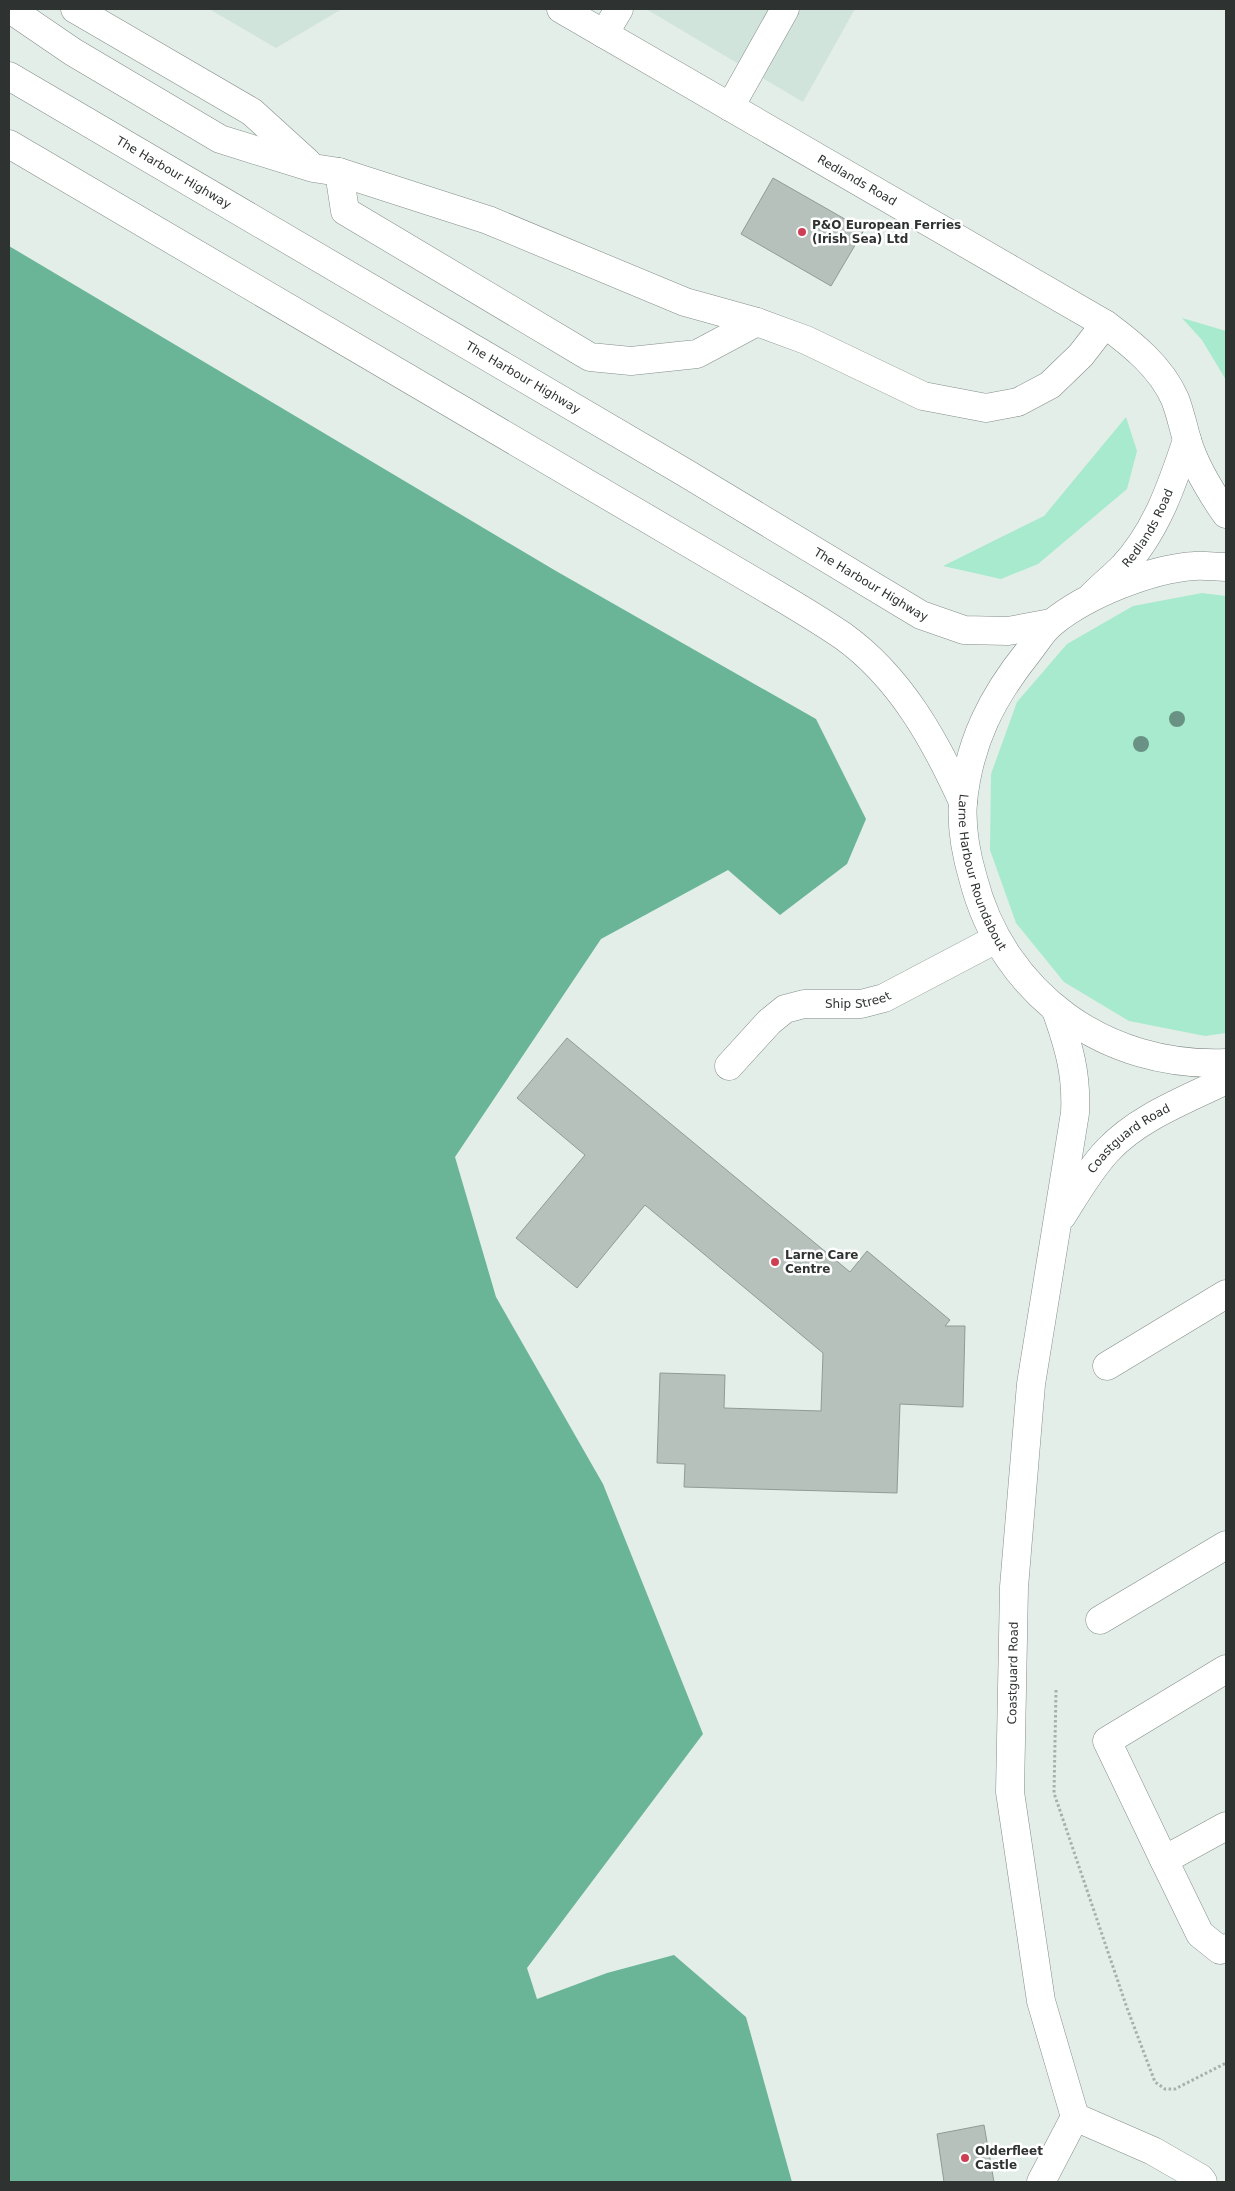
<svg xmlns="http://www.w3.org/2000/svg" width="1235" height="2191" viewBox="0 0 1235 2191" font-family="'DejaVu Sans',sans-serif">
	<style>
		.built { fill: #d0e4db }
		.green { fill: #a7eace }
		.water { fill: #6ab597 }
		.building { fill: #b6c1bc; stroke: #909a96 }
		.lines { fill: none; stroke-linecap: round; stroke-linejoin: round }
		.minor-casing { stroke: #848e8a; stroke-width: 29 }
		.highway-casing { stroke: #848e8a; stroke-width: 29 }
		.path { stroke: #a7b0ac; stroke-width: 3; stroke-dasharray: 2.5 2.5; stroke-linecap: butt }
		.minor { stroke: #fff; stroke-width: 28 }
		.highway { stroke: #fff; stroke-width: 28 }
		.tree { fill: #699285 }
		.poi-dot { fill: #cf3f54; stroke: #fff; stroke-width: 2 }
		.labels { text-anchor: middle; stroke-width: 5; stroke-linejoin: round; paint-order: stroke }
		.street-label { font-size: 12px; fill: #2e3230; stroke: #fff }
		.poi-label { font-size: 12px; font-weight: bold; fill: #2e3230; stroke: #fff; text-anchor: start }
	</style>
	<rect width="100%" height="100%" fill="#e3eee9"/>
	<!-- built -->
	<g class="built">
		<path d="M209,9h133l-66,39z"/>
		<path d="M646,9h209l-52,93z"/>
	</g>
	<!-- green -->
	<g class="green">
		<path d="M1182,318l44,13v49l-24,-40z"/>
		<path d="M1126,417l11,34 -10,38 -89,75 -37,15 -58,-13 101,-50z"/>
		<path d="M1202,593l24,3v437l-21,3 -76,-15 -65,-39 -48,-59 -26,-73 1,-76 26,-72 50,-58 66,-38z"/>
	</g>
	<!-- water -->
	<path class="water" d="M9,246l547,325 260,148 50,100 -19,45 -67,51 -52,-45 -127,69 -146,218 41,140 107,187 100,250 -176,234 10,31 70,-26 67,-18 72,62 46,165h-783z"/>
	<!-- building -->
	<g class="building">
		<path d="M773,178l91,52 -33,56 -90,-52z"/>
		<path d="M567,1038l283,234 17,-21 83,69 -5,6h20l-2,81 -63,-3 -3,89 -213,-6 1,-23 -28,-1 3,-90 65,2 -1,33 97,3 2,-58 -178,-148 -68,83 -61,-50 69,-83 -68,-57z"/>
		<path d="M984,2125l10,57h-50l-7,-48z"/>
	</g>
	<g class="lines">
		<defs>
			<g id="minor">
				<path d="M10,9l63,43 147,87 93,29 26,4 149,48 197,82 72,20 49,18 117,56 63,12 32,-6 32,-17 31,-30 24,-31"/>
				<path d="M75,9l177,103 55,50"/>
				<path id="s1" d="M561,9l544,315c27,20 56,43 70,75 5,13 8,27 12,41 8,27 23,51 39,74"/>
				<path d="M604,34l15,-25"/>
				<path d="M730,107l55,-98"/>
				<path d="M339,172l6,39 245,146 41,4 66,-7 60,-32"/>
				<path id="s2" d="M1092,596c10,-10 21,-19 31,-29 33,-35 49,-82 64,-127"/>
				<path d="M1056,1010c13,37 21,64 19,103l-44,271 -17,203 -4,205 31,209 34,116"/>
				<path id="s3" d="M729,1066l40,-44 16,-13 19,-5h57l23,-6 112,-59"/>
				<path id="s4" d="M1062,1216c14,-22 28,-47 46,-66 31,-33 78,-50 118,-70"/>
				<path d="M1107,1366l119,-72"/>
				<path d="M1100,1620l126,-75"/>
				<path d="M1226,1669l-119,72 57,119 62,-34"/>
				<path d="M1164,1860l36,74 20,16 6,-2"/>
				<path d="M1075,2117l78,34 47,27 3,4"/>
				<path d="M1041,2182l34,-65"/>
			</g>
			<g id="highway">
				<path id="s5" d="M9,76l675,396 237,143 43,15 44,1 43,-8"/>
				<path d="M9,144l775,455c20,12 40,24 59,37 57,41 92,104 120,166"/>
				<path id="s6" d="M1226,567c-10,0 -22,-2 -32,-1 -44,3 -108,29 -142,57 -9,7 -16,19 -23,28 -37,46 -60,91 -66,151 -2,25 3,52 10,76 30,117 133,190 253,185"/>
			</g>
		</defs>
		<!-- minor casing -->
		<use href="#minor" class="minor-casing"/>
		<!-- highway casing -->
		<use href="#highway" class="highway-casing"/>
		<!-- path -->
		<path class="path" d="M1056,1690l-2,103 73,215 28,74 10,7h10l51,-26"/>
		<!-- minor -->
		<use href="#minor" class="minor"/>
		<!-- highway -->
		<use href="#highway" class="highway"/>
	</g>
	<!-- trees -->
	<g class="tree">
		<circle cx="1177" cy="719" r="8"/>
		<circle cx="1141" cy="744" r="8"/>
	</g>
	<!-- markers -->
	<g class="poi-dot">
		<circle cx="802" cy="232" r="5"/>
		<circle cx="775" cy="1262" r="5"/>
		<circle cx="965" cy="2158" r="5"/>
	</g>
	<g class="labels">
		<!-- street labels -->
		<g class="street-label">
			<text dy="4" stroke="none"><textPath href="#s5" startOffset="191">The Harbour Highway</textPath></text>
			<text dy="4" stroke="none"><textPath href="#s1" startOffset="342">Redlands Road</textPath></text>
			<text dy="4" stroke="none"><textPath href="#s5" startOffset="596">The Harbour Highway</textPath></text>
			<text dy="4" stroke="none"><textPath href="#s2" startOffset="89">Redlands Road</textPath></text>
			<text dy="4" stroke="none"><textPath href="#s5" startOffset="1001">The Harbour Highway</textPath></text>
			<text dy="4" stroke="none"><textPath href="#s6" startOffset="464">Larne Harbour Roundabout</textPath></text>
			<text dy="4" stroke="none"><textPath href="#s3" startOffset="154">Ship Street</textPath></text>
			<text dy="4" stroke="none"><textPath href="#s4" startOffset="104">Coastguard Road</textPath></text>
			<text transform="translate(1013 1673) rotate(-89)" y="4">Coastguard Road</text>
		</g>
		<!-- poi labels -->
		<g class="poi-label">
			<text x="812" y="229">P&amp;O European Ferries<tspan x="812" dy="14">(Irish Sea) Ltd</tspan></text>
			<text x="785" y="1259">Larne Care<tspan x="785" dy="14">Centre</tspan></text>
			<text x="975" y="2155">Olderfleet<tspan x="975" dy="14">Castle</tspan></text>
		</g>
	</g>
	<!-- border -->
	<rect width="1235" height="2191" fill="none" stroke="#2e3230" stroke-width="20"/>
</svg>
